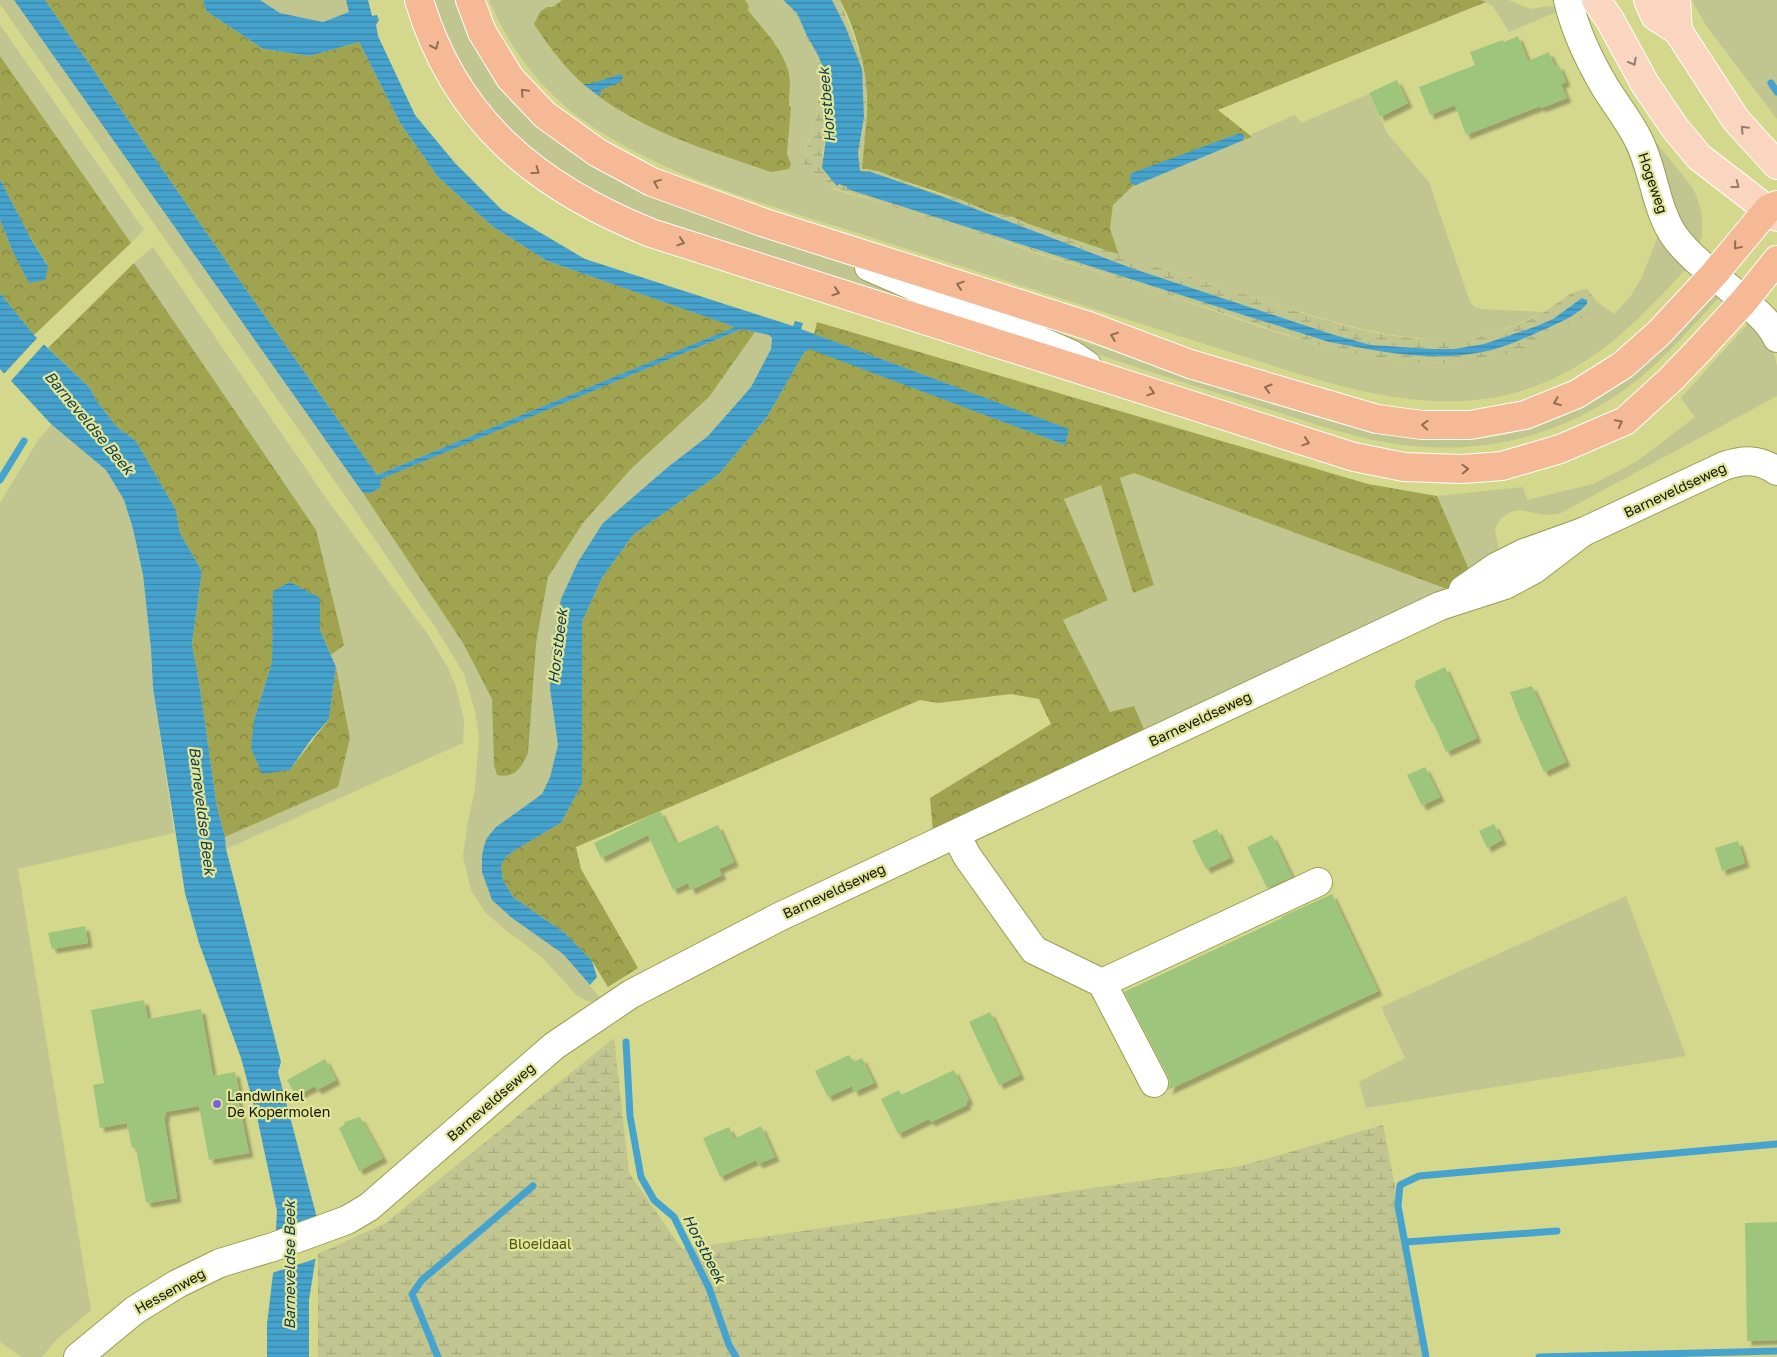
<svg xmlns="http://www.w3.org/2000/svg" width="1777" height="1357" viewBox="0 0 1777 1357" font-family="'Golos Text',sans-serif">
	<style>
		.green { fill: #c1c58f }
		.forest { fill: url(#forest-crowns) }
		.wetland { fill: url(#wetland-marsh) }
		.water { fill: url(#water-rules) }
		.pier { fill: #d4d88d }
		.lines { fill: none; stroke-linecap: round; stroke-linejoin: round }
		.stream { stroke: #46a3ce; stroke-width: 7 }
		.building { fill: #9ec57c; filter: url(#shadow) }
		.minor-casing { stroke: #999d53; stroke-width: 30 }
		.major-casing { stroke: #fff; stroke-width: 30 }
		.highway-casing { stroke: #fff; stroke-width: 30 }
		.minor { stroke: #fff; stroke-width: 28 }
		.major { stroke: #fad5c0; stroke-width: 28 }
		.highway { stroke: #f6b996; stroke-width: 28 }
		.oneway { stroke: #906e52 }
		.oneway2 { stroke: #927e6a }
		.poi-dot { fill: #7f60db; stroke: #e1e69a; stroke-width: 2 }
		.labels { text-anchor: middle; stroke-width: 4.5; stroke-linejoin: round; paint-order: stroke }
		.street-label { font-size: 14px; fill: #131300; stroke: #e1e69a }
		.poi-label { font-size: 14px; fill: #131300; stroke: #e1e69a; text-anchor: start }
		.park-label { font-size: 14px; fill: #515315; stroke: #e1e69a }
		.water-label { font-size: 15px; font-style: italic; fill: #113a4c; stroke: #e1e69a }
	</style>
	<defs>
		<pattern id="forest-crowns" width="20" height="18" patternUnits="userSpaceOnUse" patternTransform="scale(1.25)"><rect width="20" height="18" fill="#a0a450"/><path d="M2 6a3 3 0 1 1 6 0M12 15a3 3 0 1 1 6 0" fill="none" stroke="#818440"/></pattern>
		<pattern id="wetland-marsh" width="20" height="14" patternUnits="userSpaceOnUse" patternTransform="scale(1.25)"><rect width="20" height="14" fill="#c1c58f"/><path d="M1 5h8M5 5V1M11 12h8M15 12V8" fill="none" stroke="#a5a87a"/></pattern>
		<pattern id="water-rules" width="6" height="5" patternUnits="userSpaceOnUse" patternTransform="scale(1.25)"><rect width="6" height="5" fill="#46a3ce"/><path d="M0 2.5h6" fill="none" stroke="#3984a5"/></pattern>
		<filter id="shadow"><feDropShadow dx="4.5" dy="4.5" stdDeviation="1" flood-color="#0004"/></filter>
	</defs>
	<rect width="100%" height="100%" fill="#d4d88d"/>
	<!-- green -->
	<g class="green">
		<path d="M0,0h14l349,493 100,150 30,56 1,66 42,-121 12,-67 35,-54 48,-54 78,-72 46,-65 14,3 3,3 -1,11 -20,38 -43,49 -40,31 -65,56 -53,166 8,56 -8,32 -8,17 -30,124 51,36 38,45 -11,3 -13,-6 -34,-38 -40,-30 -18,-16 -14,-22 -8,-34 5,-35 7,-32 4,-53 -4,-25 -11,-37 -27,-44 -89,-130 -348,-496z"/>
		<path d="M260,0h86l4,12 -27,10 -43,-9z"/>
		<path d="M427,0h34l56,96 249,133 253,110 -304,-94 -143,-59 -88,-76z"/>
		<path d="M489,0h73l-9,7 -5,38 14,18 26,25 47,32 64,27 92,17 -4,-10 4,-46 -2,-3c0,-10 2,-22 0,-32 -7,-26 -25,-42 -41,-63l1,-4 -4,-6h36l13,12 9,22 12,17 6,30 -5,35 -11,35 -1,16 3,7 29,16 91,26 111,38 89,27 136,47 55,17 62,14 32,3 32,1 33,-3 28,-5 85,-42 6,-12 18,13 16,-17 11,-18 17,-43 -44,-119 78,146c-26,27 -50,54 -79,78 -103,83 -203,67 -321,31 -138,-44 -276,-88 -413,-132 -101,-33 -213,-60 -299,-122 -42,-31 -71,-71 -91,-118z"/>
		<path d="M1481,0h27l23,9 15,-3 11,1 2,4 -50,21 -16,-26z"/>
		<path d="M1692,0h85v119l-72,-95z"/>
		<path d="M0,25l144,205 -13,13 -131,-187z"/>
		<path d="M1601,55l44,73 47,59c11,20 14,41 6,63l-6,-4 -82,-164z"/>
		<path d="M1369,94l18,39 42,49 41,120 5,5 7,2 62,3c-28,13 -56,26 -87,27 -63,3 -123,-17 -182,-35 -52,-17 -104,-34 -156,-49l-9,-26 3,-24 20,-19 119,-49 -2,-2 45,-20 6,8z"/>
		<path d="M153,247l175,254 101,135 19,32 8,19 8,33 -1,23 -237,106 -1,-12 113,-50 -2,-120 -5,-12 13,-11 -210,-381z"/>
		<path d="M1718,287l6,5c-32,34 -62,71 -100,98 -68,49 -152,67 -234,53 -47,-8 -93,-25 -138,-39 -60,-19 -120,-38 -180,-58l-37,-20c66,21 132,43 198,64 128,41 236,84 363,9 26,-15 45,-35 66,-56 19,-19 38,-38 56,-56z"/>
		<path d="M1753,318l16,18 8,30v30l-218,118 -15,1 -24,-5 -10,2 -9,6 -6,11 5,27 -29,18 -34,-78 86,-9 4,13 66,-16 43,-22 59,-45 -14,-19z"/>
		<path d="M52,424l54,46 18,30 9,30 10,45 8,74 2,39 21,145 -156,36 73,441 -36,31 -13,16h-20l-22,-15v-839l38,-63z"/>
		<path d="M1134,473l313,116 -301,145 -36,-21 -47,-93 45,-20 -45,-101 38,-14 32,108 21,-8 -34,-107z"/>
		<path d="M1626,896l60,160 -320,52 -7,-26 46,-24 -24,-51z"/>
	</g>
	<!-- forest -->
	<g class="forest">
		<path d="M45,0h158l3,11 57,38 47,7 49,-14 41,81 38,54 54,49 55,35 189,66 -359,148 -146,-207z"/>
		<path d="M562,0h183l4,6 -1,4c16,21 34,37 41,63 2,10 0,22 0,32l2,3 -4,46 4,10 -2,5 -18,3c-63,-22 -131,-41 -183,-84 -22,-18 -39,-41 -54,-64l6,-12 7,-5h6z"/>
		<path d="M840,0h641l5,2 -268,108 34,27 -8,3 1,-2 -5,-5 -110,43 2,9h4l-3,1 -20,19 -3,24 9,26 -91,-31 -6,-3 -33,-9 -30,-13 -91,-30h-6c-2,-12 4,-40 5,-54 2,-38 -9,-81 -27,-115z"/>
		<path d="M0,56l131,187 -97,92 -34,-42v-73l12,30 36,15 -16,-24 -32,-62z"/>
		<path d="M134,263l182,267 28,115 -13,10 -11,-25v-32l-46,-7 -2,71 -18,58 36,50 39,-51 7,-52 14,71 -12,49 -113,50 -8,-30 -17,-119 -8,-44 10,-73 -22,-38 -4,-23 -40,-69 -19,-14 -21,-27 -6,-12 -42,-40z"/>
		<path d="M817,322l551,162 69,12 34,78 -24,15 -313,-116 -14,5 34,107 -21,8 -32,-108 -37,14 44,101 -45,20 47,92 24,-6 12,28 -213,98 -3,-34 121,-74 -12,-25 -28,-5 -73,9 -18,-3 -344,147 5,22 57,99 -30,19 -16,-26 -27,-28 -52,-36 -10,-17 -2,-15 5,-8 9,-7 46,-27 21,-39v-162l20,-44 31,-43 86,-61 48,-57 37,-64 5,-5 256,97 3,-16 -254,-95z"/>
		<path d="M742,329l13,3 -46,65 -78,72 -48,54 -35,54 -12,67 -8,109c-7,15 -12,25 -31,22l-3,-10 -2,-66 -29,-56 -100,-150h8l9,-5v-9z"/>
	</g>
	<!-- wetland -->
	<g class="wetland">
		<path d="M781,0l12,8 4,5c12,24 31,51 33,78 2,22 -4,44 -8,65l17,28 8,3 1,2 481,153 61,11h87l30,-8 50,-20 30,-21 -1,-5 -4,-1 -29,21 -16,7 -53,18 -30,5h-22l-61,-4 -40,-11 -197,-65 -193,-73 -70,-24 -11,-1 -2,-17 6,-37 -19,-91 -13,-26h8l1,3 21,56 4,23 1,32 -5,55 16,2 49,19 32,9 30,13 22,4 17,8c72,25 144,47 216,70 69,22 141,50 214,45 29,-1 61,-13 86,-27 14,-8 26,-22 43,-23l9,12 -6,12 -28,17 -25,15 -32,10 -28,5 -33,3 -32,-1 -32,-3 -62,-14 -191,-64 -314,-100 -8,-10 -2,-11 13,-44 4,-26 1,-9 -2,-15 -4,-15 -12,-17 -9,-22z"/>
		<path d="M614,1038l15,135 53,76 559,-83 142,-41 45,232h-1110v-103l66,-30z"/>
	</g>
	<!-- water -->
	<g class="water">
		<path d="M14,0h31l186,268 146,207 358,-148 -188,-66 -55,-35 -54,-49 -38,-54 -41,-81 -49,14 -47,-7 -57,-38 -3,-11h57l20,13 43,9 26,-10 -3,-12h22l4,16 5,-1 2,5 -3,5 2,11 37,79 40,48 47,47 83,49 208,67 2,-5 8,2 -2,6 268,100 -4,16 -256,-96 -5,4 -37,64 -48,57 -86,61 -31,43 -20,44v162l-21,39 -46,27 -9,7 -5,8 2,15 10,17 52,36 27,28 5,16 -7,8 -27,-31 -51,-36 -20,-18 -10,-28v-16l2,-10 3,-8 9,-11 46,-33 8,-17 8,-32 -8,-56 2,-41 9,-49 17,-37 25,-39 65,-56 40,-31 43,-49 20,-38 1,-11 -3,-3 -27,-6 -361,150 -1,9 -9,5h-8z"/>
		<path d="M783,0h49l13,26 17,43 2,48 -6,36 2,18 11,1 70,24 193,73 197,65 40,11 61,4h22l30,-5 53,-18 16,-7 29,-21 5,2v4c-13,14 -35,22 -53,30 -18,8 -37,16 -57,19 -50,9 -99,-2 -148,-11l-482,-153v-2l-8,-3 -2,2 -15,-18 7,-53 1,-24 -4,-16 -8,-20 -11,-19 -10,-23z"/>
		<path d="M621,74l2,4 -3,4 -19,8 -1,6 2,2 -19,-14h7z"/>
		<path d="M1240,133l4,2v5l-108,45 -5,-1 -1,-8 2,-3z"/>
		<path d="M0,179l32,62 16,25 -3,14 -16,3 -17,-33 -12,-30z"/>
		<path d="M0,293l34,42 56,53 6,12 21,27 19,14 40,69 4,23 22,38 -10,73 8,44 17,119 8,30 1,12 55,213 -3,10 38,142v42l-7,44v57h-42v-33l7,-59 3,-54 -20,-94 -16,-59 -42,-115 -14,-50 -32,-205 -2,-39 -8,-74 -10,-46 -9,-29 -18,-30 -55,-46 -51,-55z"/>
		<path d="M290,582l30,16v32l16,37 -7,52 -19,22 -20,29 -28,4 -11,-26 3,-28 18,-58 1,-71z"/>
	</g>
	<!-- pier -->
	<g class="pier">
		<path d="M39,336l7,6 -37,41 -7,-7z"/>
		<path d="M316,1216l2,42 -46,15 2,-42z"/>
	</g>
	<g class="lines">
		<!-- stream -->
		<g class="stream">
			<path d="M1771,83l6,9"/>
			<path d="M0,480l24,-39"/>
			<path d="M626,1042l4,74 11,61 13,23 20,17 35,71 20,57 7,12"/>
			<path d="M1406,1242l151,-11"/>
			<path d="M438,1357l-26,-63 10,-14 111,-94"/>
			<path d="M1426,1357l-28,-151 2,-21 19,-9 358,-32"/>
			<path d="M1539,1357l238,-6"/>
		</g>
	</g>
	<!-- building -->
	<g class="building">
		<path d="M1518,36l10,25 21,-9 6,15 4,-2 7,17 -5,2 6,14 -26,10 -1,-2 -74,29 -11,-30 -25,10 -11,-28 56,-22 -5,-13 33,-12 1,2z"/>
		<path d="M1397,80l11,23 -28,14 -11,-24z"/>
		<path d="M1445,667l32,71 -31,14 -13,-30 -1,1 -18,-38 2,-1 -1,-3z"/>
		<path d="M1532,686l34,76 -22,10 -28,-63 -6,-17z"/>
		<path d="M1425,767l15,30 -18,9 -15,-31z"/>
		<path d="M660,811l16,33 42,-19 16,37 -15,7 3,6 -31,15 -3,-7 -15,7 -25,-55 -47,23 -7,-15z"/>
		<path d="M1494,824l8,16 -15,8 -8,-17z"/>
		<path d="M1217,829l13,29 -24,11 -14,-28z"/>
		<path d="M1272,835l20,42 -25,11 -20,-41z"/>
		<path d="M1738,841l7,22 -23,8 -7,-23z"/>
		<path d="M1332,894l46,97 -210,99 2,-7 -2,-7 -44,-84 158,-74 -1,-1z"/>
		<path d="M85,926l3,17 -36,6 -4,-16z"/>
		<path d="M144,1000l4,19 53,-10 12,67 22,-4 5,23h-3l12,58 -40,7 -10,-54 -34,6 1,4 -2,1 13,81 -29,5 -2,-1 -10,-54h-4l-5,-25 -27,5 -7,-43 11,-2 -13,-73z"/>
		<path d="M990,1012l30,63 -21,10 -30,-63z"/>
		<path d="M849,1055l4,7 9,-4 12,25 -20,9 -2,-6 -24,11 -13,-26z"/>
		<path d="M325,1059l11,21 -19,10 -2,-4 -19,10 -9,-16z"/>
		<path d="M954,1070l15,30 -3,2 1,3 -36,17 -2,-3 -31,15 -17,-35 18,-9 2,5z"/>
		<path d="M360,1117l23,41 -24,13 -20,-43 6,-4 -1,-2z"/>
		<path d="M761,1126l14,31 -17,7 -2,-4 -36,17 -17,-39 26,-11 5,12z"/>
		<path d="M1777,1222v118l-30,1 -2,-118z"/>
	</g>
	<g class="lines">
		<defs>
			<g id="minor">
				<path d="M1568,0c7,31 21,60 37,87 11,18 25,35 34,54 15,30 17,70 36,96 16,22 49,46 70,64 12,12 25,21 32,37"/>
				<path d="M869,267l202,87 16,11"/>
				<path d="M1463,590l33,-23 28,-14 59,-21 141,-66c20,-7 35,-7 53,5"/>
				<path d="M956,835l11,21 67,94 68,33 216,-101"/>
				<path d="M1102,983l52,100"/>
				<path d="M78,1357l57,-47 42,-26 43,-21 53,-16 44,-16 30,-11 22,-13 185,-161 77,-52 148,-77 661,-311 65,-21 28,-15 50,-38"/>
			</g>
			<g id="major">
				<path d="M1596,0l14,20 35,64 30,44 24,29 78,60"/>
				<path d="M1648,0l7,16 23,15 58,89 41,45"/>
				<path d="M1676,0l2,31"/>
			</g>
			<g id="highway">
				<path d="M419,0c36,121 118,187 232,233l703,224 50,10 58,2 40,-3 58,-17 65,-28 45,-41 30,-31 44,-48 33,-41"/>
				<path d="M470,0l12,32 28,46 35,37 53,38 54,29 110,40 327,104 101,38 187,55 45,6h48l55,-10 52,-21 46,-29 36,-32 55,-59 54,-65 9,-4"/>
			</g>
		</defs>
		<!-- minor casing -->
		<use href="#minor" class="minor-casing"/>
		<!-- major casing -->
		<use href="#major" class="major-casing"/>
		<!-- highway casing -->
		<use href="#highway" class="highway-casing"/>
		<!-- minor -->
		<use href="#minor" class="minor"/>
		<!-- major -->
		<use href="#major" class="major"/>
		<!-- highway -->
		<use href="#highway" class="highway"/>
	</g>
	<!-- one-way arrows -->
	<defs><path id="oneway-chevron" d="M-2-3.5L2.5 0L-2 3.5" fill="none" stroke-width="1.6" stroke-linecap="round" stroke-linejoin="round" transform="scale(1.25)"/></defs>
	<g class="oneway">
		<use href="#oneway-chevron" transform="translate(435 46) rotate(66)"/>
		<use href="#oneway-chevron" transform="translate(524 92) rotate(-133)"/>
		<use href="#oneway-chevron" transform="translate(536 171) rotate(36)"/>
		<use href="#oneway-chevron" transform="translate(657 183) rotate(-158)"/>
		<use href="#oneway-chevron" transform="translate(681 242) rotate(18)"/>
		<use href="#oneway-chevron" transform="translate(1737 246) rotate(130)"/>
		<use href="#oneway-chevron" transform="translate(960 285) rotate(-162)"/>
		<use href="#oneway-chevron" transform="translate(836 292) rotate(18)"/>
		<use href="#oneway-chevron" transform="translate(1114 336) rotate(-159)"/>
		<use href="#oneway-chevron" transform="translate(1268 388) rotate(-163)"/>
		<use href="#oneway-chevron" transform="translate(1151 392) rotate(18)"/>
		<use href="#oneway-chevron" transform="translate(1557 402) rotate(158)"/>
		<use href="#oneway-chevron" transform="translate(1619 423) rotate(-27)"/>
		<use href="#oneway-chevron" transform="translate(1425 425) rotate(-177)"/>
		<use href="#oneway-chevron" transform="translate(1306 442) rotate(18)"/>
		<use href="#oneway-chevron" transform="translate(1465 469) rotate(-2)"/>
	</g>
	<g class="oneway2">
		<use href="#oneway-chevron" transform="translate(1633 62) rotate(62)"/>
		<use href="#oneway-chevron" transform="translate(1744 129) rotate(-133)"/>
		<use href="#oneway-chevron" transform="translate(1736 185) rotate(37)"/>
	</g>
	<!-- markers -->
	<circle class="poi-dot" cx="217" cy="1104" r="5"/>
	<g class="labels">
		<!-- street labels -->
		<g class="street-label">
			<text transform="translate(1653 183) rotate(71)" y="5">Hogeweg</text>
			<text transform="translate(1675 490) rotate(-25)" y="5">Barneveldseweg</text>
			<text transform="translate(1200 719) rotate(-25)" y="5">Barneveldseweg</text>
			<text transform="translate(834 891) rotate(-25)" y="5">Barneveldseweg</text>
			<text transform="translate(491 1102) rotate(-41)" y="5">Barneveldseweg</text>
			<text transform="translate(170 1291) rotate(-29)" y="5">Hessenweg</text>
		</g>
		<!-- poi labels -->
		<g class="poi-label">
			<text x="227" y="1101">Landwinkel<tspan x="227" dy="16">De Kopermolen</tspan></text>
		</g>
		<!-- park labels -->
		<g class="park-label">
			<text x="540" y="1249">Bloeidaal</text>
		</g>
		<!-- water labels -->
		<g class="water-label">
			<text transform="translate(827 105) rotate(-95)" y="5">Horstbeek</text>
			<text transform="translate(89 423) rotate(50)" y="5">Barneveldse Beek</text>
			<text transform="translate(558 646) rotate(-83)" y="5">Horstbeek</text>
			<text transform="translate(202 811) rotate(83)" y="5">Barneveldse Beek</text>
			<text transform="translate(704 1249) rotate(63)" y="5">Horstbeek</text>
			<text transform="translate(290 1265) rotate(-90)" y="5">Barneveldse Beek</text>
		</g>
	</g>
</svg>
